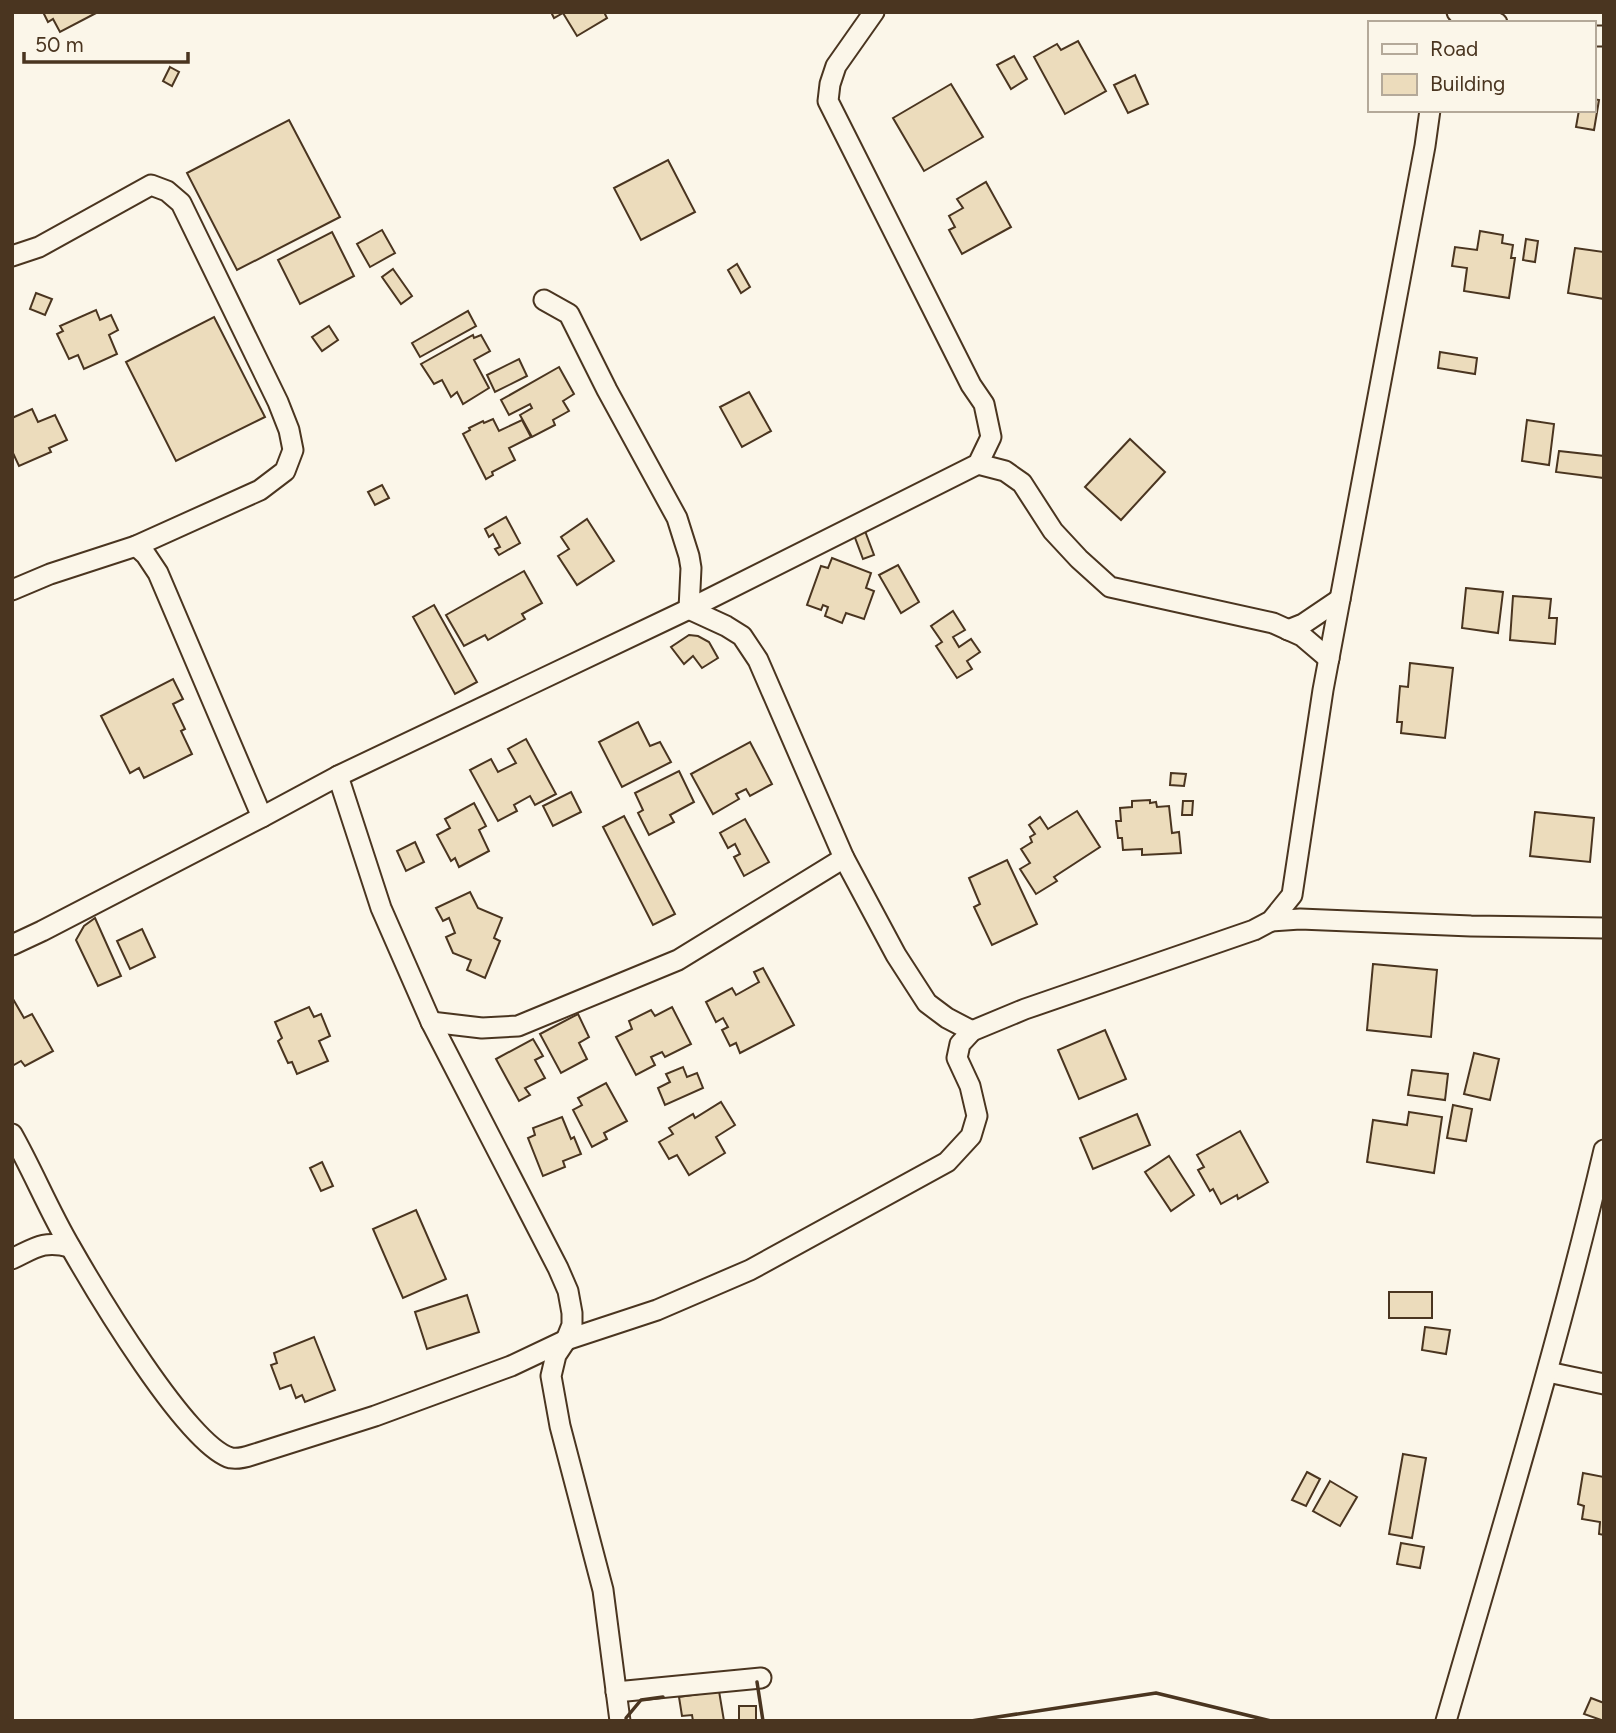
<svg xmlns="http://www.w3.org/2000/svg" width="1616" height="1733" viewBox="0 0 1616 1733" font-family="Figtree,sans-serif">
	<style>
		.building { fill: #ecdcbc; stroke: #4a3520; stroke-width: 2 }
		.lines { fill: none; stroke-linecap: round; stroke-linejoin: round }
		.street-casing { stroke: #4a3520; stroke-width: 23 }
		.street { stroke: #fbf6e9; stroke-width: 19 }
		.wall { stroke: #4a3520; stroke-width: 3.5 }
	</style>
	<rect width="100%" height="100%" fill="#fbf6e9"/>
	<!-- building -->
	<g class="building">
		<path d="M43,12h55l-38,20 -7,-13 -5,3z"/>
		<path d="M551,12h53l3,6 -30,18 -14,-23 -9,5z"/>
		<path d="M1078,41l28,50 -41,23 -31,-57 23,-13 4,6z"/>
		<path d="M1014,56l13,23 -16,10 -14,-24z"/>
		<path d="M170,67l9,5 -7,14 -9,-5z"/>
		<path d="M1135,75l13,29 -20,9 -14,-28z"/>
		<path d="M951,84l32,53 -59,34 -31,-53z"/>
		<path d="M1593,99l6,1 -5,30 -18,-3 3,-17h14z"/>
		<path d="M289,120l51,97 -103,53 -50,-97z"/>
		<path d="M668,160l27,52 -54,28 -27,-52z"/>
		<path d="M986,182l25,45 -49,27 -13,-24 6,-3 -6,-11 14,-8 -6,-9z"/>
		<path d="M382,230l13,23 -25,14 -13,-23z"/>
		<path d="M1480,231l23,4 -1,8 11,2 -2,13h4l-6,40 -45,-7 3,-23 -15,-2 3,-19 22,3z"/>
		<path d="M332,232l22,44 -54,28 -22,-44z"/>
		<path d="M1526,239l12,2 -3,21 -12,-2z"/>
		<path d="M1575,248l29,4v47l-36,-6z"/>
		<path d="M737,264l13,23 -9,6 -13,-23z"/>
		<path d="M393,269l19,27 -11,8 -19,-27z"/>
		<path d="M36,293l16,6 -7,16 -15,-6z"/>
		<path d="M96,310l4,10 11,-5 7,15 -9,5 8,19 -33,15 -6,-14 -9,4 -12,-25 6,-3 -3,-5z"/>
		<path d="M468,311l8,15 -56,31 -8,-14z"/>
		<path d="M214,317l51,100 -89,44 -50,-99z"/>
		<path d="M329,326l9,14 -16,11 -10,-14z"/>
		<path d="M473,335l1,3 7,-3 9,16 -16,9 15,28 -26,16 -6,-12 -6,5 -9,-17 -8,4 -13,-20z"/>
		<path d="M1440,352l37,6 -2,16 -37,-6z"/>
		<path d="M519,359l8,17 -32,16 -8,-17z"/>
		<path d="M559,367l15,27 -11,7 6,10 -16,9 2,5 -23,12 -12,-22 12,-7 -2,-4 -21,11 -8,-15z"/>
		<path d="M749,392l22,39 -29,16 -22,-40z"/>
		<path d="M32,409l6,13 17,-7 12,25 -18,8 2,4 -32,14 -7,-15v-33z"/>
		<path d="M493,419l6,12 23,-11 9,17 -22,11 6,12 -23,12 1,3 -7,4 -23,-45 7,-4 -1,-2 14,-7 1,2z"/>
		<path d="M1527,420l27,4 -5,41 -27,-4z"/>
		<path d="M1130,439l35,33 -44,48 -36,-33z"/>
		<path d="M1559,451l45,5v22l-48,-6z"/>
		<path d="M382,485l7,13 -14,7 -7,-13z"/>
		<path d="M506,517l14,26 -21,12 -4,-6 5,-2 -7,-13 -4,3 -4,-8z"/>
		<path d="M587,519l27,42 -37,24 -19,-29 11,-7 -8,-12z"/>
		<path d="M865,531l9,24 -11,4 -9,-24z"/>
		<path d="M832,558l39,15 -5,15 8,3 -10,28 -18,-6 -4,10 -17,-7 3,-9 -5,-2 -2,5 -14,-5 14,-39 7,2z"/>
		<path d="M898,565l21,37 -18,11 -22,-38z"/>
		<path d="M524,571l18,32 -20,11 3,5 -37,21 -3,-5 -21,11 -18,-31z"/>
		<path d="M1466,588l37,4 -5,41 -36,-5z"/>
		<path d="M1513,596l38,3 -2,19h8l-2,26 -45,-4z"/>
		<path d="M434,605l43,77 -22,12 -42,-77z"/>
		<path d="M953,611l12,19 -12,7 6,10 12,-8 9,13 -13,9 5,8 -15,9 -21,-32 6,-4 -11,-16z"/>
		<path d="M689,635l9,1 11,6 9,16 -16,10 -9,-12 -9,8 -13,-17z"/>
		<path d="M1410,663l43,5 -8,70 -44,-5 1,-11h-5l3,-36 8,1z"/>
		<path d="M173,679l10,20 -10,5 12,25 -4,2 11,23 -48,24 -5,-10 -9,5 -29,-57z"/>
		<path d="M638,722l12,24 10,-4 11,20 -49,25 -23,-45z"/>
		<path d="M526,739l30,55 -21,11 -5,-9 -16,9 3,6 -19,10 -28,-51 21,-11 7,13 18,-9 -8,-14z"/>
		<path d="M750,742l22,42 -22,12 -4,-7 -10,5 3,5 -26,15 -22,-40z"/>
		<path d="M679,771l15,31 -24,13 4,7 -25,13 -11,-22 5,-3 -8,-17z"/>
		<path d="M1171,773l15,1 -2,12 -14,-1z"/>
		<path d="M571,792l10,20 -28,14 -10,-20z"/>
		<path d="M1150,800v3l6,-1 1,5 12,-1 3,27 7,-1 2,21 -39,2v-6l-19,1 -1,-12h-4l-2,-17h5l-1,-13 12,-1v-6z"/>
		<path d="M1183,801h10l-1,14h-10z"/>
		<path d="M474,803l12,23 -7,4 10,21 -30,16 -4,-9 -4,3 -14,-26 13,-7 -5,-9z"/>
		<path d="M1077,811l23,36 -46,30 3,4 -21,13 -16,-25 10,-6 -9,-14 11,-7 -2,-5 5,-3 -6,-9 11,-8 8,12z"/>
		<path d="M1535,812l59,6 -4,44 -60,-6z"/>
		<path d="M624,816l51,98 -22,11 -50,-98z"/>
		<path d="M745,819l24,43 -25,14 -10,-19 6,-3 -5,-10 -7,4 -8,-15z"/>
		<path d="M415,842l9,20 -18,9 -9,-20z"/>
		<path d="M1007,860l30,64 -45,21 -18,-38 6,-3 -11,-26z"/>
		<path d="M470,892l8,16 24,10 -8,20 6,3 -15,37 -18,-8 4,-10 -18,-7 -7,-16 9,-4 -6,-15 -6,3 -7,-13z"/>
		<path d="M95,918l26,58 -23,10 -22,-46 8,-14z"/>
		<path d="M142,929l13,28 -25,12 -13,-28z"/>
		<path d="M1373,964l64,6 -6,67 -64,-7z"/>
		<path d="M763,968l31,57 -54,28 -4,-10 -6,3 -8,-16 6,-3 -5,-9 -7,4 -10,-20 26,-14 4,7 23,-13 -5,-10z"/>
		<path d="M13,999l11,19 8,-4 21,37 -28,15 -4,-5 -9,5z"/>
		<path d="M309,1007l5,10 7,-3 9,22 -11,5 9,20 -31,13 -5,-12 -4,1 -10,-22 4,-3 -7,-16z"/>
		<path d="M672,1007l19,37 -26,13 -3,-5 -11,5 4,8 -19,10 -20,-38 16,-8 -3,-8 22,-11 4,6z"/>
		<path d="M578,1014l11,23 -10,6 8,16 -26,14 -21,-39z"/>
		<path d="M1105,1030l21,49 -47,20 -21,-49z"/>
		<path d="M533,1039l10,17 -8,4 10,18 -20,10 5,7 -11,6 -23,-42z"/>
		<path d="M1474,1053l25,6 -9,41 -26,-6z"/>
		<path d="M683,1067l4,10 10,-4 6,15 -38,17 -7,-17 12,-6 -4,-8z"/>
		<path d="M1412,1070l36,4 -3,26 -37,-5z"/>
		<path d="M606,1083l21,38 -23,12 3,6 -15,8 -19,-37 9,-5 -4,-7z"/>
		<path d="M721,1102l14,23 -19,12 9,16 -36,22 -12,-20 -8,4 -10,-17 14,-8 -4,-6 24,-14 2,4z"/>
		<path d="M1453,1105l19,4 -6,32 -19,-3z"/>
		<path d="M1409,1112l33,5 -8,56 -67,-11 6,-42 34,5z"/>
		<path d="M1137,1114l13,31 -57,24 -13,-31z"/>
		<path d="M562,1117l9,22 3,-2 7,17 -18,7 2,6 -22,9 -15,-38 7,-3 -2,-7z"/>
		<path d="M1240,1131l28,51 -30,17 -1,-4 -16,9 -8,-15 -3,2 -12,-21 6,-3 -7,-12z"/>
		<path d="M1169,1156l25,39 -23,16 -26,-39z"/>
		<path d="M322,1162l11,24 -12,5 -11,-23z"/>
		<path d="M416,1210l30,69 -43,19 -30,-69z"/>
		<rect x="1389" y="1292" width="43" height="26"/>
		<path d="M467,1295l12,37 -52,17 -12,-37z"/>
		<path d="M1425,1327l25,3 -4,24 -24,-4z"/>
		<path d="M314,1337l21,53 -30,12 -3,-7 -6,3 -5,-13 -11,4 -9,-24 6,-2 -3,-10z"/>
		<path d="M1403,1454l23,4 -14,80 -23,-4z"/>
		<path d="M1307,1472l13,7 -14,27 -14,-6z"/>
		<path d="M1583,1473l21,4v58l-5,-1 1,-12 -18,-3 2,-13 -6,-2z"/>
		<path d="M1330,1481l27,16 -17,29 -27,-15z"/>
		<path d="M1401,1543l23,4 -4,21 -23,-4z"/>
		<path d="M719,1691l5,30h-31l-1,-6 -10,1 -3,-19z"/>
		<path d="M1591,1698l13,5v18l-20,-7z"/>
		<rect x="739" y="1706" width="17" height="15"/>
	</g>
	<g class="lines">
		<defs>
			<g id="street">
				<path d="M1457,12l40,11"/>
				<path d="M1593,36h11"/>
				<path d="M12,256l27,-9 112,-62 16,6 14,12 97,199 11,28 4,20 -8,21 -25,19 -124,56 -86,28 -38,16"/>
				<path d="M544,300l25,14 38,76 70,128 12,38 2,12 -2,41 37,17 16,10 16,24 86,198 52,97 31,48 20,15 25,13"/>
				<path d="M978,464l27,7 17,12 31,48 26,28 31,28 163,36 29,13 27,23"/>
				<path d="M136,546l10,9 12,18 104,244"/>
				<path d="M1288,630l15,-6 37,-25"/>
				<path d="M338,776l43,132 50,114 127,246 10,23 4,22v12l-6,15 -10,15 -5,21 9,50 43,164 17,131"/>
				<path d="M1271,921l29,-2 171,7 133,2"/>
				<path d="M12,945l30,-14 220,-114 76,-41 351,-167 289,-145 13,-27 -7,-33 -13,-19 -143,-284 2,-17 6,-18 38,-54"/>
				<path d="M431,1022l51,6 36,-2 160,-66 166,-102"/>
				<path d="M12,1134c21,37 37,77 59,114 24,42 117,199 160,210 6,1 15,-1 21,-3l123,-39 136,-50 55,-26 91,-30 93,-40 197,-108 24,-26 6,-20 -7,-30 -13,-28 3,-14 12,-13 53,-22 229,-79 17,-9 21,-26 31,-205 102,-544 5,-36"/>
				<path d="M12,1259c23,-11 31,-19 58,-12"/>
				<path d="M1548,1372l56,12"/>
				<path d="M616,1692l145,-14"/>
				<path d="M1446,1721c55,-190 113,-379 158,-571"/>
			</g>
		</defs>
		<!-- street casing -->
		<use href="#street" class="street-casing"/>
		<!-- street -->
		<use href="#street" class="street"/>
		<!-- wall -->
		<g class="wall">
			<path d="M757,1682l6,39"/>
			<path d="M626,1718l15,-18 22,-3"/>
			<path d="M971,1721l185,-28 115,28"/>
		</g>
	</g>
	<!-- border -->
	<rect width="1616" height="1733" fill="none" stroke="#4a3520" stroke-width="28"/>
	<!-- legend -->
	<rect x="1368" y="21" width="228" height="91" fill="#fbf6e9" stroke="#b4a999" stroke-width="2"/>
	<rect x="1382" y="44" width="35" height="10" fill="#fbf6e9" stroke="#b4a999" stroke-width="2"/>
	<text x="1430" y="56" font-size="21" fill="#4a3520">Road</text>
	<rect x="1382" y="74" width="35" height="21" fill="#ecdcbc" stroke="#b4a999" stroke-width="2"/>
	<text x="1430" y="91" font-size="21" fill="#4a3520">Building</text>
	<!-- scale -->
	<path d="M24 52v10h164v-10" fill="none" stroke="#4a3520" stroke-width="3.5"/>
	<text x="35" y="52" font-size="21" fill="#4a3520" stroke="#fbf6e9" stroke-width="5" paint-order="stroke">50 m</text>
</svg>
